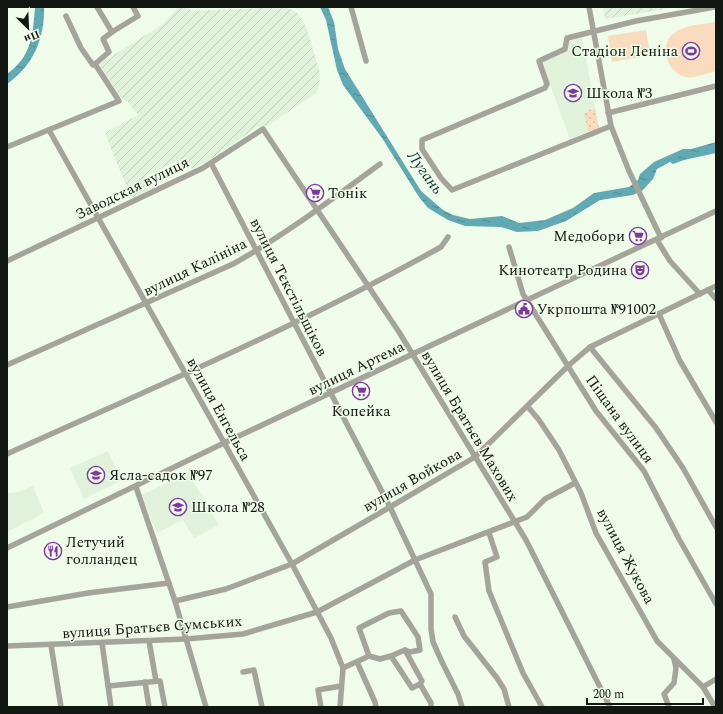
<svg xmlns="http://www.w3.org/2000/svg" width="723" height="714" viewBox="0 0 723 714" font-family="Spectral,serif">
	<style>
		.built { fill: #e0f3da }
		.industrial { fill: url(#industrial-furrows) }
		.grass { fill: url(#grass-dots) }
		.pitch { fill: #f9dcbe }
		.water { fill: url(#water-ripples) }
		.lines { fill: none; stroke-linecap: round; stroke-linejoin: round }
		.minor { stroke: #a5a49b; stroke-width: 5.5 }
		.labels { text-anchor: middle; stroke-width: 3; stroke-linejoin: round; paint-order: stroke }
		.poi-label { font-size: 15px; fill: #131711; stroke: #eefce9; text-anchor: start }
		.street-label { font-size: 15px; fill: #131711; stroke: #eefce9 }
		.water-label { font-size: 16px; font-style: italic; fill: #0d3136; stroke: #eefce9 }
	</style>
	<defs>
		<pattern id="industrial-furrows" width="10" height="10" patternUnits="userSpaceOnUse"><rect width="10" height="10" fill="#e0f3da"/><path d="M-1 1l2-2M0 10L10 0M9 11l2-2" fill="none" stroke="#bfd0ba"/></pattern>
		<pattern id="grass-dots" width="8" height="8" patternUnits="userSpaceOnUse"><rect width="8" height="8" fill="#f9dcbe"/><path d="M2 2h.1M6 6h.1" fill="none" stroke="#d5bca2" stroke-width="1.8" stroke-linecap="round"/></pattern>
		<pattern id="water-ripples" width="26" height="14" patternUnits="userSpaceOnUse"><rect width="26" height="14" fill="#61a9b3"/><path d="M2 4q2-2 4 0t4 0M15 11q2-2 4 0t4 0" fill="none" stroke="#4f8990"/></pattern>
	</defs>
	<rect width="100%" height="100%" fill="#eefce9"/>
	<!-- built -->
	<g class="built">
		<path d="M581,32l18,96 -29,11 -30,-82 22,-9 3,-12z"/>
		<path d="M108,451l13,30 -37,18 -14,-31z"/>
		<path d="M188,473l31,52 -25,13 -11,-18 -26,13 -15,-38z"/>
		<path d="M33,486l11,27 -37,19v-39l12,-1z"/>
	</g>
	<!-- industrial -->
	<g class="industrial">
		<path d="M178,7h9l5,4 93,-4 10,4 7,8 5,11 13,43 -1,15 -3,5 -50,34 -2,-2 -4,3 -2,-2 -53,37 -13,6 -6,-12 -41,19 6,13 -20,9 -26,-65 33,-18 -10,-13 -8,-5 -20,-31 1,-3 62,-39z"/>
		<path d="M603,7h74l-72,12z"/>
	</g>
	<!-- grass -->
	<path class="grass" d="M595,109l4,19 -11,4 -4,-18 4,-4z"/>
	<!-- pitch -->
	<g class="pitch">
		<path d="M716,22v49c-8,2 -22,8 -30,6 -19,-4 -28,-32 -12,-44 11,-8 29,-9 42,-11z"/>
		<path d="M646,30l4,25 -38,7 -4,-26z"/>
	</g>
	<!-- water -->
	<g class="water">
		<path d="M35,7h9c1,31 -11,59 -37,77v-10c24,-17 26,-38 28,-67z"/>
		<path d="M320,7h8l6,15 4,27 7,20 76,122 22,19 10,5 17,4 32,-3 17,7 26,-3 28,-12 21,-15 35,-6 9,-7 2,-6 14,-12 29,-13h8l25,-7v11l-32,7 -11,4 -3,-2 -13,7 -4,10 -10,11 -10,5 -33,5 -34,21 -28,10 -21,1 -16,-5 -36,-1 -17,-6 -20,-12 -9,-11 -37,-59 -39,-53 -6,-15 -11,-50z"/>
	</g>
	<g class="lines">
		<!-- minor -->
		<g class="minor">
			<path d="M97,7l15,25 26,-16 -5,-9"/>
			<path d="M351,7l15,54"/>
			<path d="M589,7l22,119 18,45 32,67"/>
			<path d="M95,64l14,-12 -6,-13 9,-7"/>
			<path d="M608,113l108,-27"/>
			<path d="M611,126l-159,64 -11,-12 -19,-29v-9l123,-52 2,-4 -8,-23 26,-12 2,-11 69,-17 79,-14"/>
			<path d="M49,130l243,434 39,74 12,30 -3,39"/>
			<path d="M7,147l112,-46 -24,-37 -2,1 -12,-17 -15,-32"/>
			<path d="M211,163l179,344 41,87v35l2,13 9,20 16,32 4,13"/>
			<path d="M657,240l13,21 30,33"/>
			<path d="M509,247l14,47 73,117 48,60 35,68 37,65"/>
			<path d="M7,261l196,-93 60,-39 136,203 127,208 84,167"/>
			<path d="M708,290l8,9"/>
			<path d="M659,314l21,47 36,61"/>
			<path d="M590,347l66,81 27,40 33,59"/>
			<path d="M7,365l226,-101c52,-29 99,-65 147,-100"/>
			<path d="M528,407l11,13 20,30 22,43 15,40 61,108 46,46 12,20"/>
			<path d="M7,454c146,-66 294,-129 434,-207l7,-10"/>
			<path d="M136,487l39,114 31,106"/>
			<path d="M489,533l8,24 -12,5 4,29 34,82 19,34"/>
			<path d="M7,548l217,-105 492,-232"/>
			<path d="M175,601l51,-12 66,-25 98,-57 85,-50 93,-91 22,-19 126,-61"/>
			<path d="M7,607l81,-14 81,-10"/>
			<path d="M455,617l9,19 33,42 7,11 5,18"/>
			<path d="M149,641l7,40"/>
			<path d="M102,643l9,64"/>
			<path d="M51,645l10,62"/>
			<path d="M7,646l179,-7 57,-5 74,-22 98,-52 112,-43 18,-18 30,-16"/>
			<path d="M369,656l-10,-28 30,-15 12,-2 17,26 2,13 -10,2 -5,-2 17,31 -2,3 11,19v4"/>
			<path d="M391,656l14,-6"/>
			<path d="M357,662l18,40 1,5"/>
			<path d="M343,668l26,-12 11,3 11,-3 21,32 8,-4"/>
			<path d="M243,672l11,-2 8,37"/>
			<path d="M145,682l4,25"/>
			<path d="M108,686l52,-5 5,26"/>
			<path d="M703,687l13,-8"/>
			<path d="M321,707l-3,-17 23,-4"/>
			<path d="M669,707l-5,-13 10,-11 2,-15 -2,-9"/>
		</g>
	</g>
	<!-- icons -->
	<defs>
		<symbol id="stadium-ring" viewBox="-11 -11 22 22"><circle r="9.5" fill="#eefce9" stroke="#8034a5" stroke-width="1.5"/><path d="M0-5a6.5 5 0 1 0 0 10a6.5 5 0 1 0 0-10ZM-3.5-1.8h7v3.6h-7Z" fill="#8034a5"/></symbol>
		<symbol id="school-ring" viewBox="-11 -11 22 22"><circle r="9.5" fill="#eefce9" stroke="#8034a5" stroke-width="1.5"/><path d="M0-5L7-2L0 1L-7-2ZM-4 1L0 2.5L4 1V4Q0 6-4 4Z" fill="#8034a5"/></symbol>
		<symbol id="supermarket-ring" viewBox="-11 -11 22 22"><circle r="9.5" fill="#eefce9" stroke="#8034a5" stroke-width="1.5"/><path d="M-6-5.5h2.5l.6 2H6L4.5 2H-2.5L-4.4-4H-6ZM-1.5 3.2a1.3 1.3 0 1 0 .1 0ZM3 3.2a1.3 1.3 0 1 0 .1 0Z" fill="#8034a5"/></symbol>
		<symbol id="theatre-ring" viewBox="-11 -11 22 22"><circle r="9.5" fill="#eefce9" stroke="#8034a5" stroke-width="1.5"/><path d="M-5-5.5Q0-4 5-5.5V0Q5 5 0 6Q-5 5-5 0ZM-3.3-2.5H-1v1.5H-3.3ZM1-2.5H3.3v1.5H1ZM-2.8 1Q0 5.5 2.8 1Z" fill="#8034a5"/></symbol>
		<symbol id="civic-ring" viewBox="-11 -11 22 22"><circle r="9.5" fill="#eefce9" stroke="#8034a5" stroke-width="1.5"/><path d="M-.6-6.5H3V-4.5H.6V-3L4-1V1h2V6H-6V1h2V-1L-.6-3ZM-1.2 2.5V6h2.4V2.5Z" fill="#8034a5"/></symbol>
		<symbol id="restaurant-ring" viewBox="-11 -11 22 22"><circle r="9.5" fill="#eefce9" stroke="#8034a5" stroke-width="1.5"/><path d="M-5-6h1v4h1v-4h1v4h1v-4h1v5L-1.5 .5V6h-2V.5L-5-1ZM5-6V6H3V1.5H1.5Q1.5-4 5-6Z" fill="#8034a5"/></symbol>
	</defs>
	<g fill-rule="evenodd">
		<use href="#stadium-ring" x="681" y="41" width="20" height="20"/>
		<use href="#school-ring" x="563" y="83" width="20" height="20"/>
		<use href="#supermarket-ring" x="305" y="183" width="20" height="20"/>
		<use href="#supermarket-ring" x="628" y="226" width="20" height="20"/>
		<use href="#theatre-ring" x="630" y="260" width="20" height="20"/>
		<use href="#civic-ring" x="514" y="299" width="20" height="20"/>
		<use href="#supermarket-ring" x="351" y="381" width="20" height="20"/>
		<use href="#school-ring" x="86" y="465" width="20" height="20"/>
		<use href="#school-ring" x="168" y="497" width="20" height="20"/>
		<use href="#restaurant-ring" x="43" y="541" width="20" height="20"/>
	</g>
	<g class="labels">
		<!-- poi labels -->
		<g class="poi-label">
			<text x="678" y="56" text-anchor="end">Стадіон Леніна</text>
			<text x="586" y="98">Школа №3</text>
			<text x="328" y="198">Тонік</text>
			<text x="625" y="241" text-anchor="end">Медобори</text>
			<text x="627" y="275" text-anchor="end">Кинотеатр Родина</text>
			<text x="537" y="314">Укрпошта №91002</text>
			<text x="361" y="416" text-anchor="middle">Копейка</text>
			<text x="109" y="480">Ясла-садок №97</text>
			<text x="191" y="512">Школа №28</text>
			<text x="66" y="547">Летучий<tspan x="66" dy="17">голландец</tspan></text>
		</g>
		<!-- street labels -->
		<g class="street-label">
			<text transform="translate(132 188) rotate(-26)" y="5">Заводская вулиця</text>
			<text transform="translate(195 267) rotate(-26)" y="5">вулиця Калініна</text>
			<text transform="translate(289 287) rotate(63)" y="5">вулиця Тєкстільщіков</text>
			<text transform="translate(356 368) rotate(-26)" y="5">вулиця Артема</text>
			<text transform="translate(219 409) rotate(61)" y="5">вулиця Енгельса</text>
			<text transform="translate(620 419) rotate(54)" y="5">Піщана вулиця</text>
			<text transform="translate(470 426) rotate(59)" y="5">вулиця Братьєв Махових</text>
			<text transform="translate(412 480) rotate(-30)" y="5">вулиця Войкова</text>
			<text transform="translate(626 556) rotate(62)" y="5">вулиця Жукова</text>
			<text transform="translate(152 627) rotate(-4)" y="5">вулиця Братьєв Сумських</text>
		</g>
		<!-- water labels -->
		<g class="water-label">
			<text transform="translate(426 172) rotate(54)" y="6">Лугань</text>
		</g>
	</g>
	<!-- border -->
	<rect width="723" height="714" fill="none" stroke="#131711" stroke-width="16"/>
	<!-- north arrow -->
	<g transform="translate(28 28) rotate(156)" stroke="#eefce9" stroke-width="3" paint-order="stroke">
	<path d="M0-3L7 15L0 10L-7 15Z" fill="#131711"/>
	<text y="-6" font-size="11" font-weight="bold" text-anchor="middle" fill="#131711">Пн</text>
	</g>
	<!-- scale -->
	<path d="M587 698v6h116v-6" fill="none" stroke="#131711" stroke-width="2"/>
	<text x="593" y="698" font-size="12" fill="#131711" stroke="#eefce9" stroke-width="3" paint-order="stroke">200 m</text>
</svg>
